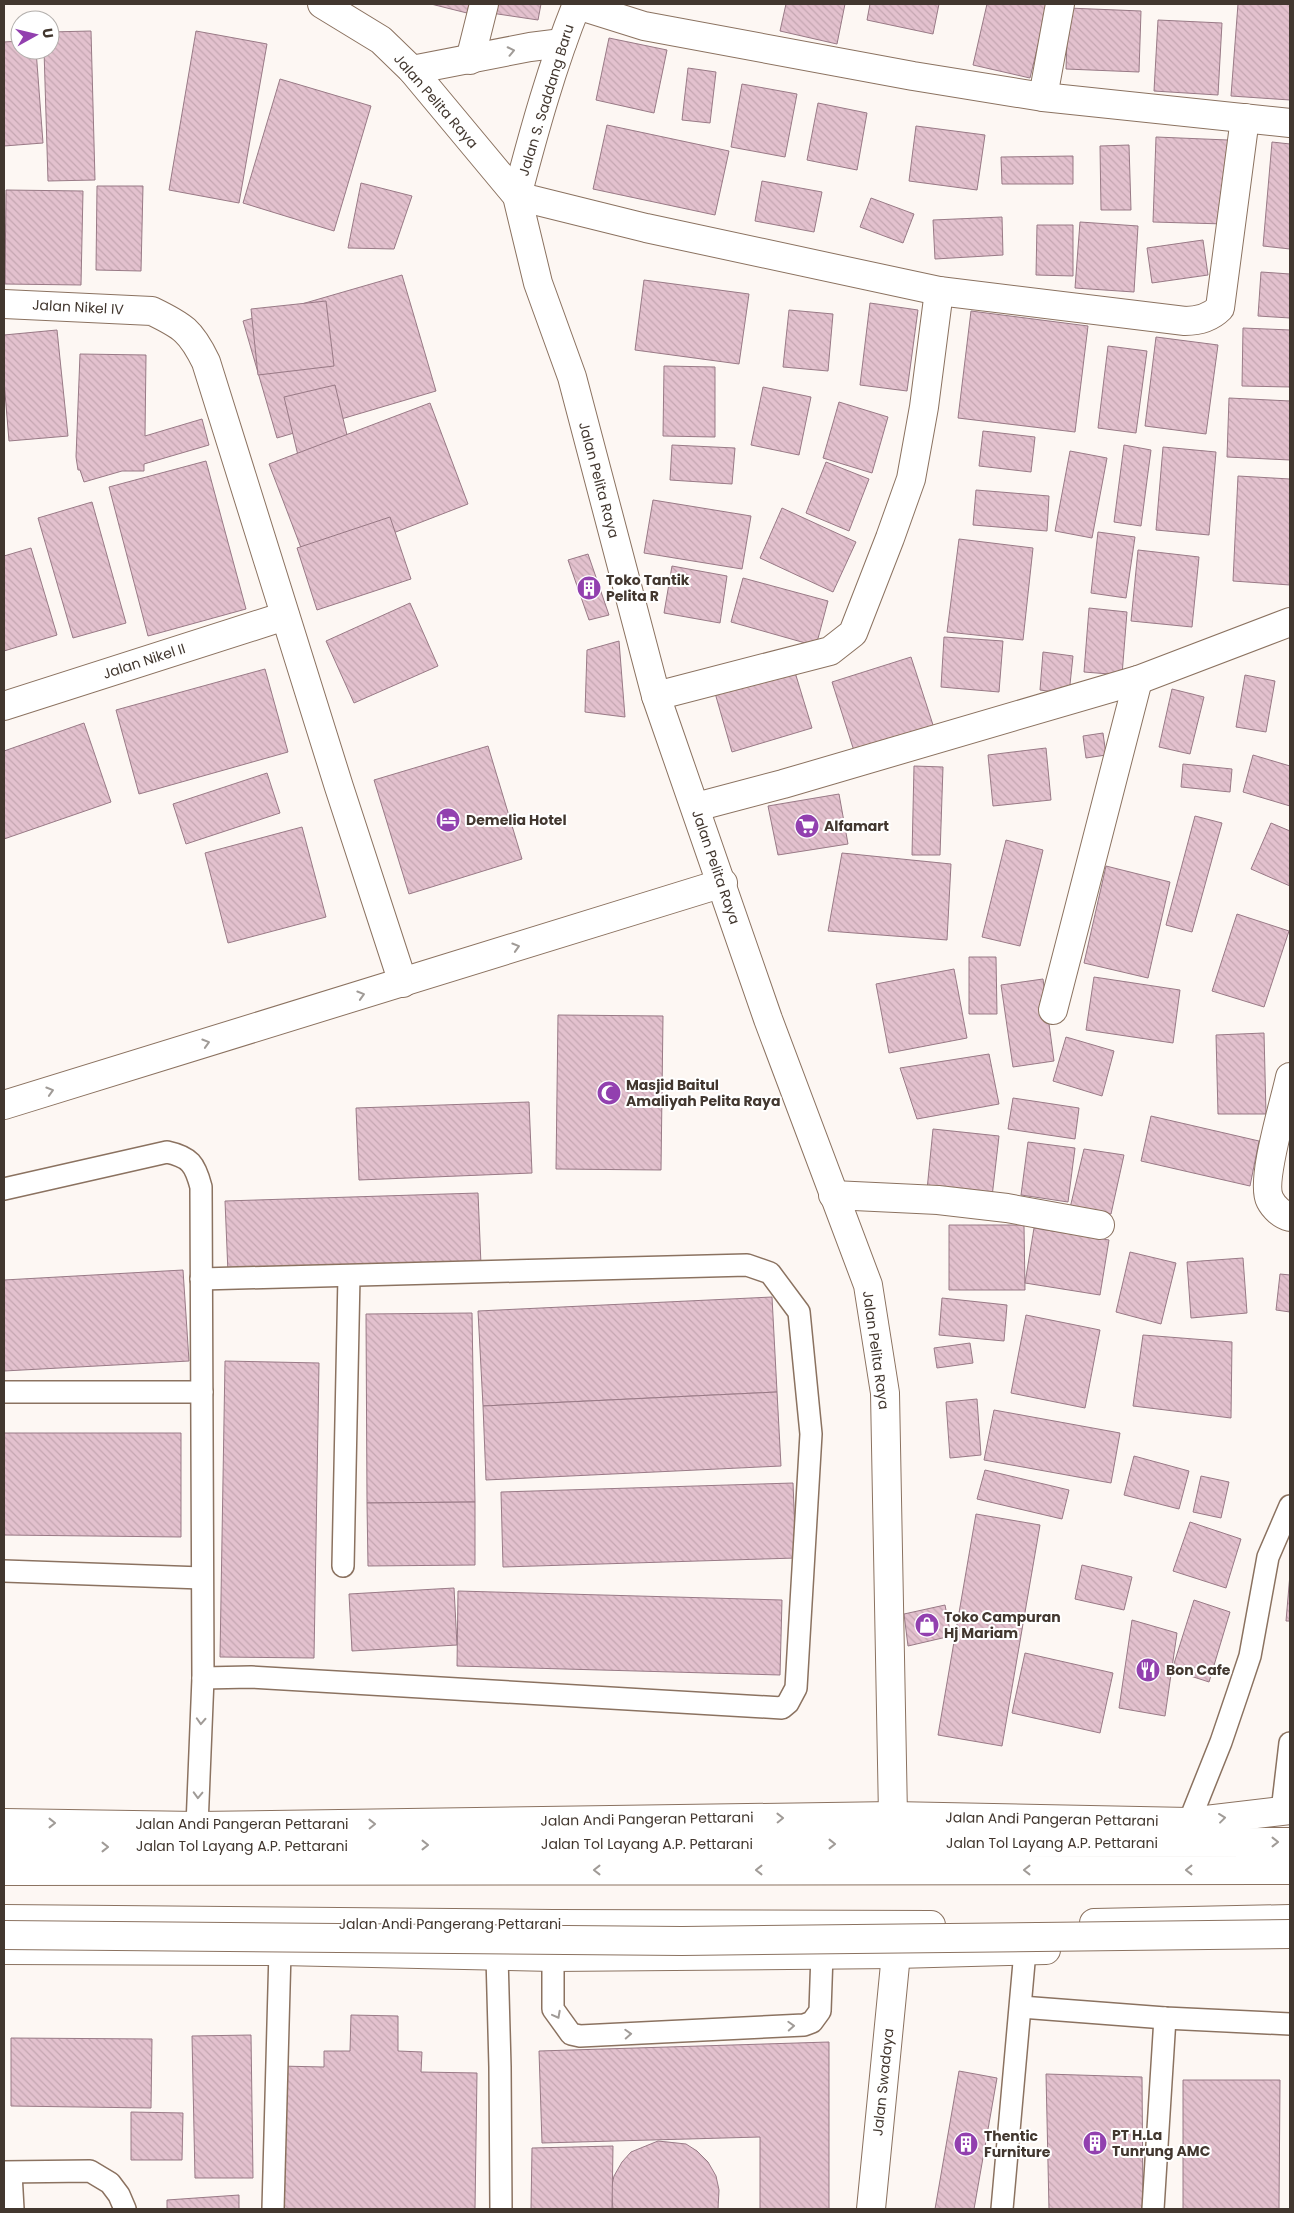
<svg xmlns="http://www.w3.org/2000/svg" width="1294" height="2213" viewBox="0 0 1294 2213" font-family="Poppins,sans-serif">
	<style>
		.building { fill: url(#building-back-hatch); stroke: #997a86 }
		.lines { fill: none; stroke-linecap: round; stroke-linejoin: round }
		.lane-casing { stroke: #8b7260; stroke-width: 24 }
		.street-casing { stroke: #8b7260; stroke-width: 30 }
		.secondary-casing { stroke: #8b7260; stroke-width: 30 }
		.primary-casing { stroke: #8b7260; stroke-width: 30 }
		.highway-casing { stroke: #8b7260; stroke-width: 30 }
		.lane { stroke: #fff; stroke-width: 21 }
		.street { stroke: #fff; stroke-width: 28 }
		.secondary { stroke: #fff; stroke-width: 28 }
		.primary { stroke: #fff; stroke-width: 28 }
		.highway { stroke: #fff; stroke-width: 28 }
		.highway-bridge-casing { stroke: #8b7260; stroke-width: 30; stroke-linecap: butt }
		.highway-bridge { stroke: #fff; stroke-width: 28 }
		.oneway { stroke: #a09b97 }
		.labels { text-anchor: middle; stroke-width: 4; stroke-linejoin: round; paint-order: stroke }
		.street-label { font-size: 14px; fill: #42372f; stroke: #fff }
		.poi-label { font-size: 14px; font-weight: bold; fill: #42372f; stroke: #fff; text-anchor: start }
	</style>
	<defs>
		<pattern id="building-back-hatch" width="6" height="6" patternUnits="userSpaceOnUse" patternTransform="scale(1.25)"><rect width="6" height="6" fill="#e3c1ce"/><path d="M-1 5l2 2M0 0l6 6M5-1l2 2" fill="none" stroke="#c4a6b1"/></pattern>
	</defs>
	<rect width="100%" height="100%" fill="#fdf7f3"/>
	<!-- building -->
	<g class="building">
		<path d="M431,4h38l-2,9z"/>
		<path d="M492,4h49l-3,16 -47,-7z"/>
		<path d="M786,4h59l-8,40 -57,-13z"/>
		<path d="M870,4h69l-6,30 -66,-14z"/>
		<path d="M987,4h61l-18,74 -57,-13z"/>
		<path d="M1238,4h52v96l-59,-4z"/>
		<path d="M1068,8l73,3 -2,61 -73,-3z"/>
		<path d="M1158,20l64,3 -4,72 -64,-4z"/>
		<path d="M91,31l4,149 -47,1 -4,-131h6v-18z"/>
		<path d="M196,31l71,13 -28,159 -70,-13z"/>
		<path d="M609,38l58,12 -13,63 -58,-13z"/>
		<path d="M20,41v9h16l7,93 -39,3v-104z"/>
		<path d="M688,68l28,4 -6,51 -28,-3z"/>
		<path d="M280,79l91,27 -37,125 -91,-28z"/>
		<path d="M742,84l55,10 -12,63 -54,-10z"/>
		<path d="M818,103l49,10 -10,57 -50,-10z"/>
		<path d="M607,125l122,26 -14,64 -122,-26z"/>
		<path d="M916,126l69,9 -8,55 -68,-9z"/>
		<path d="M1156,137l72,3 -3,84 -72,-2z"/>
		<path d="M1272,142l18,2v105l-27,-3z"/>
		<path d="M1129,145l2,65h-30l-1,-64z"/>
		<path d="M1073,156v28h-71l-1,-27z"/>
		<path d="M762,181l60,11 -8,40 -59,-11z"/>
		<path d="M361,183l51,13 -18,53 -46,-1z"/>
		<path d="M97,186h46l-2,85 -45,-1z"/>
		<path d="M6,190l77,1 -2,94 -76,-1z"/>
		<path d="M871,198l43,16 -11,29 -43,-16z"/>
		<path d="M1002,217l1,38 -68,4 -2,-39z"/>
		<path d="M1080,222l58,4 -4,66 -59,-4z"/>
		<path d="M1037,225h36v51l-37,-1z"/>
		<path d="M1203,240l5,35 -56,8 -5,-35z"/>
		<path d="M1261,272l29,2v44l-32,-2z"/>
		<path d="M402,275l34,116 -159,47 -34,-117z"/>
		<path d="M644,280l105,14 -10,70 -104,-14z"/>
		<path d="M326,301l8,65 -76,9 -7,-66z"/>
		<path d="M870,303l48,7 -11,81 -47,-6z"/>
		<path d="M789,310l44,4 -5,57 -45,-4z"/>
		<path d="M971,311l117,15 -13,106 -117,-14z"/>
		<path d="M1243,328l47,2v57l-48,-1z"/>
		<path d="M57,330l11,106 -59,5 -5,-60v-46z"/>
		<path d="M1156,337l62,8 -12,89 -61,-8z"/>
		<path d="M1108,346l39,5 -11,82 -38,-5z"/>
		<path d="M80,354l66,1 -1,81 57,-17 7,26 -65,19v7h-22l-38,11 -4,-12h-2l-2,-13z"/>
		<path d="M664,366l51,1v70l-52,-1z"/>
		<path d="M335,385l17,71 -51,12 -17,-71z"/>
		<path d="M763,387l48,10 -12,58 -48,-10z"/>
		<path d="M1229,398l61,3v59l-63,-3z"/>
		<path d="M839,402l49,15 -16,56 -49,-15z"/>
		<path d="M430,403l38,101 -160,62 -39,-102z"/>
		<path d="M983,431l52,6 -4,35 -52,-6z"/>
		<path d="M672,445l63,3 -3,36 -62,-4z"/>
		<path d="M1124,445l27,5 -10,76 -27,-4z"/>
		<path d="M1163,447l53,5 -7,83 -53,-5z"/>
		<path d="M1070,451l37,7 -15,80 -37,-7z"/>
		<path d="M206,461l40,148 -98,27 -39,-149z"/>
		<path d="M826,462l43,17 -20,52 -43,-18z"/>
		<path d="M1238,476l52,3v106l-57,-4z"/>
		<path d="M976,490l73,6 -2,35 -74,-6z"/>
		<path d="M653,500l98,16 -9,53 -98,-16z"/>
		<path d="M92,502l34,121 -53,15 -35,-120z"/>
		<path d="M782,508l74,34 -23,50 -73,-34z"/>
		<path d="M390,517l21,62 -94,31 -20,-62z"/>
		<path d="M1098,532l37,5 -9,61 -35,-5z"/>
		<path d="M959,539l74,9 -10,92 -76,-8z"/>
		<path d="M31,548l26,87 -53,16v-95z"/>
		<path d="M1138,550l61,7 -7,70 -61,-6z"/>
		<path d="M588,554l21,61 -20,5 -21,-60z"/>
		<path d="M672,566l55,10 -7,47 -56,-10z"/>
		<path d="M743,578l85,23 -12,45 -85,-24z"/>
		<path d="M410,603l28,63 -84,37 -28,-62z"/>
		<path d="M1089,608l38,4 -5,63 -38,-3z"/>
		<path d="M944,637l59,4 -4,51 -58,-5z"/>
		<path d="M619,641l6,76 -40,-5 2,-62z"/>
		<path d="M1043,652l30,4 -4,38 -29,-4z"/>
		<path d="M911,657l23,71 -79,26 -23,-72z"/>
		<path d="M265,669l23,83 -149,42 -23,-84z"/>
		<path d="M794,669l18,59 -80,24 -17,-59z"/>
		<path d="M1245,675l30,6 -9,51 -30,-5z"/>
		<path d="M1172,689l32,8 -14,57 -31,-7z"/>
		<path d="M84,723l27,79 -107,37v-88z"/>
		<path d="M1103,733l3,22 -20,3 -3,-22z"/>
		<path d="M488,746l34,113 -113,35 -35,-114z"/>
		<path d="M1046,748l5,52 -58,6 -5,-51z"/>
		<path d="M1253,755l37,11v40l-47,-14z"/>
		<path d="M1183,764l49,5 -2,23 -49,-5z"/>
		<path d="M914,766l29,1 -3,88h-28z"/>
		<path d="M267,773l13,40 -94,31 -13,-40z"/>
		<path d="M839,794l9,50 -70,11 -10,-49z"/>
		<path d="M1195,816l27,7 -30,109 -26,-7z"/>
		<path d="M1271,823l19,8v55l-39,-17z"/>
		<path d="M302,827l24,90 -98,26 -23,-90z"/>
		<path d="M1006,840l37,10 -23,96 -38,-9z"/>
		<path d="M842,853l109,11 -4,76 -119,-9z"/>
		<path d="M1106,866l64,16 -22,96 -64,-15z"/>
		<path d="M1237,914l52,17 -25,76 -52,-16z"/>
		<path d="M969,957h27l1,57h-28z"/>
		<path d="M954,969l13,69 -78,15 -13,-69z"/>
		<path d="M1094,977l86,13 -7,53 -87,-13z"/>
		<path d="M1043,979l11,82 -41,6 -12,-82z"/>
		<path d="M558,1015l105,1 -2,154 -105,-1z"/>
		<path d="M1264,1033l2,81h-48l-2,-79z"/>
		<path d="M1066,1037l48,14 -12,45 -49,-15z"/>
		<path d="M989,1054l10,50 -82,15 -17,-51z"/>
		<path d="M1013,1098l66,10 -4,31 -67,-10z"/>
		<path d="M529,1102l3,71 -173,7 -3,-72z"/>
		<path d="M1151,1116l108,25 -9,45 -109,-25z"/>
		<path d="M933,1129l66,7 -7,61 -65,-7z"/>
		<path d="M1028,1142l47,6 -7,54 -47,-7z"/>
		<path d="M1084,1149l40,6 -13,59 -41,-6z"/>
		<path d="M478,1193l3,72 -253,8 -3,-72z"/>
		<path d="M949,1225h75l1,65h-76z"/>
		<path d="M1034,1228l75,12 -9,55 -75,-12z"/>
		<path d="M1130,1252l46,11 -15,61 -45,-12z"/>
		<path d="M1243,1258l4,55 -56,5 -4,-56z"/>
		<path d="M183,1270l6,91 -185,10v-91z"/>
		<path d="M1280,1274l10,1v37l-14,-2z"/>
		<path d="M772,1297l5,95 -294,14 -5,-95z"/>
		<path d="M942,1298l65,7 -3,36 -65,-6z"/>
		<path d="M472,1313l3,189 -108,1 -1,-189z"/>
		<path d="M1026,1315l74,15 -15,78 -74,-15z"/>
		<path d="M1143,1335l89,7 -1,76 -98,-12z"/>
		<path d="M970,1343l3,20 -36,5 -3,-20z"/>
		<path d="M225,1361l94,2 -5,295 -94,-1z"/>
		<path d="M777,1392l4,74 -295,14 -3,-74z"/>
		<path d="M977,1399l4,56 -31,3 -4,-56z"/>
		<path d="M994,1410l126,23 -9,50 -127,-23z"/>
		<path d="M4,1433h177v104l-177,-2z"/>
		<path d="M1134,1456l55,15 -10,38 -55,-14z"/>
		<path d="M985,1470l84,20 -7,29 -85,-20z"/>
		<path d="M1201,1476l28,6 -8,36 -28,-6z"/>
		<path d="M793,1483l3,75 -293,9 -2,-75z"/>
		<path d="M475,1502v63l-107,1 -1,-63z"/>
		<path d="M976,1514l64,11 -38,221 -64,-11z"/>
		<path d="M1190,1522l51,17 -15,49 -53,-17z"/>
		<path d="M1082,1565l50,12 -8,33 -49,-11z"/>
		<path d="M1290,1574v47h-4z"/>
		<path d="M454,1588l3,57 -105,6 -3,-57z"/>
		<path d="M458,1591l324,9 -2,75 -323,-9z"/>
		<path d="M1194,1600l36,12 -21,70 -37,-12z"/>
		<path d="M945,1605l6,31 -43,10 -4,-32z"/>
		<path d="M1132,1620l45,13 -12,83 -46,-8z"/>
		<path d="M1025,1653l88,20 -13,60 -88,-20z"/>
		<path d="M351,2015l47,1v35l24,1 -1,20 56,1 -2,136h-199l3,-143 45,1v-16h26z"/>
		<path d="M251,2035l2,143h-58l-3,-142z"/>
		<path d="M11,2038l141,1 -1,69 -140,-2z"/>
		<path d="M829,2042v167h-69v-72l-218,6 -3,-92z"/>
		<path d="M959,2071l38,7 -23,131h-39z"/>
		<path d="M1046,2074l96,3 1,132h-94z"/>
		<path d="M1183,2080h97l-1,129h-96z"/>
		<path d="M131,2112l52,1 -1,47h-51z"/>
		<path d="M658,2141l28,3 11,7 11,11 8,14 3,14 -1,19h-105l-2,-20 3,-13 8,-14 9,-10z"/>
		<path d="M613,2146l-1,63h-81l1,-61z"/>
		<path d="M239,2195v14h-72v-9z"/>
	</g>
	<g class="lines">
		<defs>
			<g id="lane">
				<path d="M4,1189l163,-37c23,5 28,12 34,35l2,491 -6,148"/>
				<path d="M201,1279l546,-14 23,8 29,39 12,122 -15,254 -8,15 -6,5 -531,-31 -48,1"/>
				<path d="M4,1392h198"/>
				<path d="M343,1566l6,-290"/>
				<path d="M4,1571l198,7"/>
				<path d="M1282,1811l8,-68"/>
				<path d="M1189,1822l32,-80 17,-50 12,-36 18,-99 22,-51"/>
				<path d="M497,1956l3,111 1,142"/>
				<path d="M553,1957v52l18,25 9,2 224,-11 8,-3 8,-11 2,-57"/>
				<path d="M1021,2007l144,11 125,6"/>
				<path d="M4,2172l86,-1 20,12 9,12 6,14"/>
				<path d="M11,2173l2,36"/>
				<path d="M273,2209l7,-258"/>
				<path d="M1002,2209l23,-258"/>
				<path d="M1153,2209l12,-191"/>
			</g>
			<g id="street">
				<path d="M577,5l67,21 269,50 130,21 247,26"/>
				<path d="M470,60l14,-56"/>
				<path d="M1043,97l17,-93"/>
				<path d="M517,196l129,32 293,63 246,30c14,0 25,-3 35,-13l25,-190"/>
				<path d="M4,304l148,7c31,15 39,20 54,51l133,425 64,196"/>
				<path d="M656,696l174,-45 23,-18 37,-95 21,-59 13,-72 15,-116"/>
				<path d="M4,706l281,-90"/>
				<path d="M696,807l87,-23 355,-104 152,-58"/>
				<path d="M1053,1010l85,-330"/>
				<path d="M1290,1077c-5,24 -30,105 -20,123 4,8 12,15 20,17"/>
				<path d="M4,1105l719,-222"/>
				<path d="M833,1195l105,5 69,8 93,17"/>
				<path d="M871,2209l25,-255"/>
			</g>
			<g id="secondary">
				<path d="M322,4l59,36 31,30 105,126 21,87 34,94 84,319 112,323 100,266 17,108 8,423"/>
				<path d="M412,70l118,-23 32,-4"/>
				<path d="M517,196c17,-65 35,-130 60,-192"/>
			</g>
			<path id="primary" d="M4,1950l276,1 273,6 343,-3 150,-4"/>
			<g id="highway">
				<path d="M4,1823l193,3 696,-10 296,6 101,-12"/>
				<path d="M4,1847l1286,-5"/>
				<path d="M4,1871l1286,-1"/>
				<path d="M4,1919l549,5 378,1"/>
				<path d="M1094,1923l196,-4"/>
			</g>
		</defs>
		<!-- lane casing -->
		<use href="#lane" class="lane-casing"/>
		<!-- street casing -->
		<use href="#street" class="street-casing"/>
		<!-- secondary casing -->
		<use href="#secondary" class="secondary-casing"/>
		<!-- primary casing -->
		<use href="#primary" class="primary-casing"/>
		<!-- highway casing -->
		<use href="#highway" class="highway-casing"/>
		<!-- lane -->
		<use href="#lane" class="lane"/>
		<!-- street -->
		<use href="#street" class="street"/>
		<!-- secondary -->
		<use href="#secondary" class="secondary"/>
		<!-- primary -->
		<use href="#primary" class="primary"/>
		<!-- highway -->
		<use href="#highway" class="highway"/>
		<defs>
			<path id="highway-bridge" d="M4,1935l678,6 608,-7"/>
		</defs>
		<!-- highway-bridge casing -->
		<use href="#highway-bridge" class="highway-bridge-casing"/>
		<!-- highway-bridge -->
		<use href="#highway-bridge" class="highway-bridge"/>
	</g>
	<!-- one-way arrows -->
	<defs><path id="oneway-chevron" d="M-2-3.5L2.5 0L-2 3.5" fill="none" stroke-width="1.6" stroke-linecap="round" stroke-linejoin="round" transform="scale(1.25)"/></defs>
	<g class="oneway">
		<use href="#oneway-chevron" transform="translate(511 51) rotate(-12)"/>
		<use href="#oneway-chevron" transform="translate(516 947) rotate(-17)"/>
		<use href="#oneway-chevron" transform="translate(361 995) rotate(-17)"/>
		<use href="#oneway-chevron" transform="translate(206 1043) rotate(-17)"/>
		<use href="#oneway-chevron" transform="translate(50 1091) rotate(-17)"/>
		<use href="#oneway-chevron" transform="translate(201 1721) rotate(93)"/>
		<use href="#oneway-chevron" transform="translate(198 1795) rotate(92)"/>
		<use href="#oneway-chevron" transform="translate(780 1818) rotate(-1)"/>
		<use href="#oneway-chevron" transform="translate(1222 1818) rotate(-7)"/>
		<use href="#oneway-chevron" transform="translate(52 1823)"/>
		<use href="#oneway-chevron" transform="translate(372 1824) rotate(-1)"/>
		<use href="#oneway-chevron" transform="translate(1275 1842)"/>
		<use href="#oneway-chevron" transform="translate(832 1844)"/>
		<use href="#oneway-chevron" transform="translate(425 1845)"/>
		<use href="#oneway-chevron" transform="translate(105 1847)"/>
		<use href="#oneway-chevron" transform="translate(597 1870) rotate(180)"/>
		<use href="#oneway-chevron" transform="translate(759 1870) rotate(180)"/>
		<use href="#oneway-chevron" transform="translate(1027 1870) rotate(180)"/>
		<use href="#oneway-chevron" transform="translate(1189 1870) rotate(180)"/>
		<use href="#oneway-chevron" transform="translate(557 2015) rotate(62)"/>
		<use href="#oneway-chevron" transform="translate(791 2026) rotate(-3)"/>
		<use href="#oneway-chevron" transform="translate(628 2034) rotate(-3)"/>
	</g>
	<!-- icons -->
	<defs>
		<symbol id="building-disc" viewBox="-11 -11 22 22"><circle r="9.5" fill="#9240af" stroke="#fff"/><path d="M-4-6H4V6H1V3H-1V6H-4ZM-2.5-4.3h1.7v1.8h-1.7ZM.8-4.3h1.7v1.8H.8ZM-2.5-1h1.7V.8h-1.7ZM.8-1h1.7V.8H.8Z" fill="#fff"/></symbol>
		<symbol id="hotel-disc" viewBox="-11 -11 22 22"><circle r="9.5" fill="#9240af" stroke="#fff"/><path d="M-6-4.5h1.5V1H6V5H4.5V3h-9V5H-6ZM-4 0a1.8 1.8 0 1 1 3.6 0ZM.5 0V-2.5h3Q6-2.5 6 0Z" fill="#fff"/></symbol>
		<symbol id="supermarket-disc" viewBox="-11 -11 22 22"><circle r="9.5" fill="#9240af" stroke="#fff"/><path d="M-6-5.5h2.5l.6 2H6L4.5 2H-2.5L-4.4-4H-6ZM-1.5 3.2a1.3 1.3 0 1 0 .1 0ZM3 3.2a1.3 1.3 0 1 0 .1 0Z" fill="#fff"/></symbol>
		<symbol id="mosque-disc" viewBox="-11 -11 22 22"><circle r="9.5" fill="#9240af" stroke="#fff"/><path d="M3.5-4.9A6 6 0 1 0 3.5 4.9A5 5 0 1 1 3.5-4.9Z" fill="#fff"/></symbol>
		<symbol id="shop-disc" viewBox="-11 -11 22 22"><circle r="9.5" fill="#9240af" stroke="#fff"/><path d="M-5-2.5h2.3a2.7 3.5 0 0 1 5.4 0H5L5.5 6h-11ZM-1.5-2.5h3a1.5 2.3 0 0 0-3 0Z" fill="#fff"/></symbol>
		<symbol id="restaurant-disc" viewBox="-11 -11 22 22"><circle r="9.5" fill="#9240af" stroke="#fff"/><path d="M-5-6h1v4h1v-4h1v4h1v-4h1v5L-1.5 .5V6h-2V.5L-5-1ZM5-6V6H3V1.5H1.5Q1.5-4 5-6Z" fill="#fff"/></symbol>
	</defs>
	<g fill-rule="evenodd">
		<use href="#building-disc" x="575" y="574" width="28" height="28"/>
		<use href="#hotel-disc" x="434" y="806" width="28" height="28"/>
		<use href="#supermarket-disc" x="793" y="812" width="28" height="28"/>
		<use href="#mosque-disc" x="595" y="1079" width="28" height="28"/>
		<use href="#shop-disc" x="913" y="1611" width="28" height="28"/>
		<use href="#restaurant-disc" x="1134" y="1656" width="28" height="28"/>
		<use href="#building-disc" x="1081" y="2129" width="28" height="28"/>
		<use href="#building-disc" x="952" y="2130" width="28" height="28"/>
	</g>
	<g class="labels">
		<!-- street labels -->
		<g class="street-label">
			<text transform="translate(546 100) rotate(-73)" y="5">Jalan S. Saddang Baru</text>
			<text transform="translate(436 101) rotate(49)" y="5">Jalan Pelita Raya</text>
			<text transform="translate(78 307) rotate(3)" y="5">Jalan Nikel IV</text>
			<text transform="translate(599 480) rotate(75)" y="5">Jalan Pelita Raya</text>
			<text transform="translate(144 661) rotate(-18)" y="5">Jalan Nikel II</text>
			<text transform="translate(716 867) rotate(71)" y="5">Jalan Pelita Raya</text>
			<text transform="translate(876 1350) rotate(82)" y="5">Jalan Pelita Raya</text>
			<text transform="translate(647 1819) rotate(-1)" y="5">Jalan Andi Pangeran Pettarani</text>
			<text transform="translate(1052 1819) rotate(1)" y="5">Jalan Andi Pangeran Pettarani</text>
			<text x="242" y="1829">Jalan Andi Pangeran Pettarani</text>
			<text x="1052" y="1848">Jalan Tol Layang A.P. Pettarani</text>
			<text x="647" y="1849">Jalan Tol Layang A.P. Pettarani</text>
			<text x="242" y="1851">Jalan Tol Layang A.P. Pettarani</text>
			<text x="450" y="1929">Jalan Andi Pangerang Pettarani</text>
			<text transform="translate(883 2082) rotate(-84)" y="5">Jalan Swadaya</text>
		</g>
		<!-- poi labels -->
		<g class="poi-label">
			<text x="606" y="585">Toko Tantik<tspan x="606" dy="16">Pelita R</tspan></text>
			<text x="466" y="825">Demelia Hotel</text>
			<text x="824" y="831">Alfamart</text>
			<text x="626" y="1090">Masjid Baitul<tspan x="626" dy="16">Amaliyah Pelita Raya</tspan></text>
			<text x="944" y="1622">Toko Campuran<tspan x="944" dy="16">Hj Mariam</tspan></text>
			<text x="1166" y="1675">Bon Cafe</text>
			<text x="1112" y="2140">PT H.La<tspan x="1112" dy="16">Tunrung AMC</tspan></text>
			<text x="984" y="2141">Thentic<tspan x="984" dy="16">Furniture</tspan></text>
		</g>
	</g>
	<!-- border -->
	<rect width="1294" height="2213" fill="none" stroke="#42372f" stroke-width="10"/>
	<!-- north arrow -->
	<g transform="translate(35 35) rotate(82)"><circle r="24" fill="#ffffff" stroke="#b3afac"/>
	<path d="M0-4L9 19L0 12L-9 19Z" fill="#9240af"/>
	<text y="-8" font-size="14" font-weight="bold" text-anchor="middle" fill="#42372f">U</text>
	</g>
</svg>
